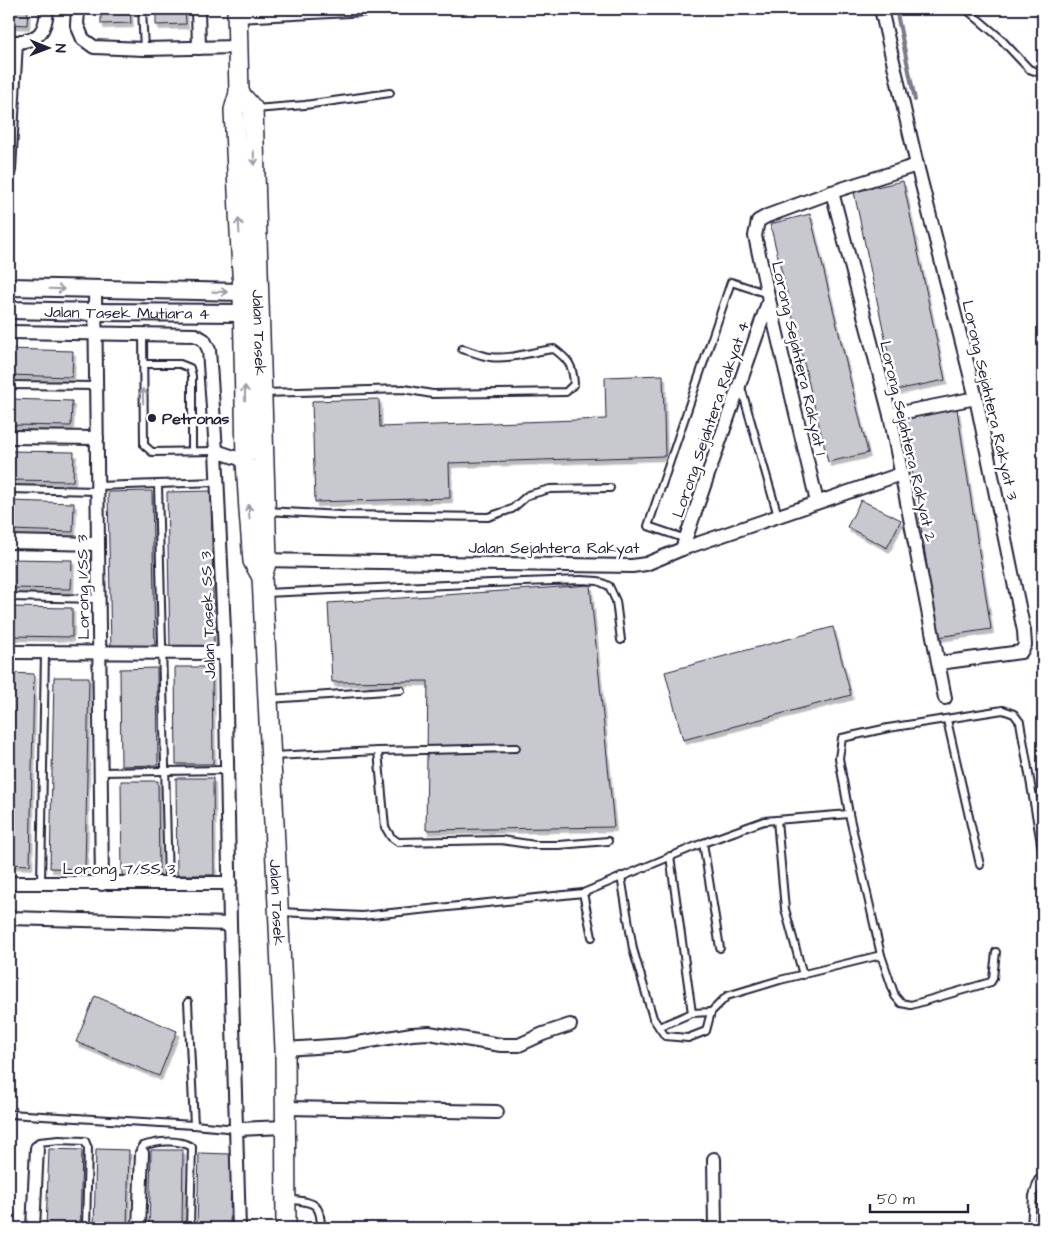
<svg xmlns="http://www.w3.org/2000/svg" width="1052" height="1237" viewBox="0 0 1052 1237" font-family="'Architects Daughter',sans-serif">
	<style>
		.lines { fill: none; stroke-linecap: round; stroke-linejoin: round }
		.stream { stroke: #7a7a88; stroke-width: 4 }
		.building { fill: #c8c8cf; stroke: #22223b; filter: url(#shadow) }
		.service-casing { stroke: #22223b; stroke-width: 10 }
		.minor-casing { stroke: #22223b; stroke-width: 16 }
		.tertiary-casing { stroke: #22223b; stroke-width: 20 }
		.secondary-casing { stroke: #22223b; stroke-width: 22 }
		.service { stroke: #fff; stroke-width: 6 }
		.minor { stroke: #fff; stroke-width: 12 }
		.tertiary { stroke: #fff; stroke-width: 16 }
		.secondary { stroke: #fff; stroke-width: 19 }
		.oneway { stroke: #9c9ca7 }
		.poi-dot { fill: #22223b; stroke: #fff; stroke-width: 2 }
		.labels { text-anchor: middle; stroke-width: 5; stroke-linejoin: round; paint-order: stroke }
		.street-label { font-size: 16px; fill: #22223b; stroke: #fff }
		.poi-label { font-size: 16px; font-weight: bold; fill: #22223b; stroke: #fff; text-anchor: start }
	</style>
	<defs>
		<filter id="shadow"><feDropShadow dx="2.5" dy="4.5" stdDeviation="0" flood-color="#0004"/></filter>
	</defs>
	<rect width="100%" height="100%" fill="#fff"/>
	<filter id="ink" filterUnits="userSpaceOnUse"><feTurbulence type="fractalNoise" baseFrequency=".02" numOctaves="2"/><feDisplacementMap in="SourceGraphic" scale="10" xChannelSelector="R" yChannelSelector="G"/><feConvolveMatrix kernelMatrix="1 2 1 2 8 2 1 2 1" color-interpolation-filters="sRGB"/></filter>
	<g filter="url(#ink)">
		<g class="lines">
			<!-- stream -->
			<path class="stream" d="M896,9l19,91"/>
		</g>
		<!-- building -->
		<g class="building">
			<path d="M9,9h19l-1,16 -18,-1z"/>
			<path d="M101,9h29l1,14 -30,1z"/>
			<path d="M156,9h29l1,15 -30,1z"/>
			<path d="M903,181l42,199 -49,10 -42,-198z"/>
			<path d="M810,214l58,239 -40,9 -58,-238z"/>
			<path d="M9,349l64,2 -1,26 -63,-2z"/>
			<path d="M663,375l2,81 -216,7 1,35 -135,4 -3,-101 67,-2 1,28 226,-8 -1,-42z"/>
			<path d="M9,399l63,2 -1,25 -62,-1z"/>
			<path d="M957,409l34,220 -53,8 -34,-219z"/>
			<path d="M9,451l65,1 -1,29 -64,-1z"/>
			<path d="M152,491l3,158 -44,1 -3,-158z"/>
			<path d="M211,491l3,157 -44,1 -3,-157z"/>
			<path d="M861,500l40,20 -14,28 -40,-21z"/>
			<path d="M9,501l65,2 -1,29 -64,-2z"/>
			<path d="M9,559l63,1 -1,29 -62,-1z"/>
			<path d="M590,585l24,242 -188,3 2,-149 -96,1 -4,-79z"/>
			<path d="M9,607l63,1v29l-63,-1z"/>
			<path d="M833,627l18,68 -168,45 -18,-68z"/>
			<path d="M175,667h37l1,97h-37z"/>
			<path d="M157,668l1,97 -37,1 -1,-97z"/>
			<path d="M9,673l25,1 -4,191 -21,-1z"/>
			<path d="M54,677h35l-4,192 -35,-1z"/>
			<path d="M176,778h37l1,97h-37z"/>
			<path d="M121,781h37l1,97h-37z"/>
			<path d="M95,996l82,35 -18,45 -83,-34z"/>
			<path d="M49,1149l33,1 -2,78h-34z"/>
			<path d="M96,1149l33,1 -2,78h-33z"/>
			<path d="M151,1150h32l-1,78h-33z"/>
			<path d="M199,1153l32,1 -1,74h-33z"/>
		</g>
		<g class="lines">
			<defs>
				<g id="service">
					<path d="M142,9l2,40"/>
					<path d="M966,9l33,28 30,32 14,5"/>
					<path d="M255,109l50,-4 85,-12"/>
					<path d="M143,334l1,111 8,7 64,-1"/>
					<path d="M143,364h37l10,4 2,8v75"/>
					<path d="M9,385l87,1"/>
					<path d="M741,387l37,129"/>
					<path d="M263,393l141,-4 28,5 134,-2 8,-8c-1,-18 -5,-24 -20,-35 -21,2 -44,11 -64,8 -9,-1 -19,-6 -28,-8"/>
					<path d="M158,484l10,400"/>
					<path d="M97,486l121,-4"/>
					<path d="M9,489l89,2"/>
					<path d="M266,511l75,4 147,2 24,-8 16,-14 22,-6 60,-1"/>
					<path d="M686,539l-38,-13 83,-244 37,12"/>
					<path d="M265,593l226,-10 90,-3 17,1 11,5 7,15 5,39"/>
					<path d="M9,597l90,2"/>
					<path d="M269,699l132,-9"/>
					<path d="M947,720l33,145"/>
					<path d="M378,751l7,76 6,10 7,5 103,-2 34,5h24l49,-4"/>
					<path d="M272,756l106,-5 138,-3"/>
					<path d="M101,772l126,-2"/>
					<path d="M777,820l8,89 18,66"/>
					<path d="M703,843l17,105"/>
					<path d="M670,856l22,157"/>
					<path d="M621,876l12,73 20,69 12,18 23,2 18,-7 5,-19 16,-16 53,-16 101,-25"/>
					<path d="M41,884l4,-232"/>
					<path d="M583,893l9,44"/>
					<path d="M280,912l82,4 221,-23 120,-50 61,-22 85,-7"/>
					<path d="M996,952l-3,26 -2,4 -80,23 -10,-2 -6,-7 -14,-41 -32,-141 -10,-56 3,-20 46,-10 115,-18 11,4 6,8 23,133"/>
					<path d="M188,1002l6,123"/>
					<path d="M659,1027l33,-14 19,-1"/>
					<path d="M9,1114l185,11 43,4"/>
					<path d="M37,1148l2,-6 20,-2 26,1 3,7 -2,80"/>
					<path d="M142,1153v-7c16,-5 36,-7 50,1l-2,81"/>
					<path d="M287,1199c25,4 34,1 34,29"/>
					<path d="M1031,1228l2,-32 5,-16"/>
				</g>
				<g id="minor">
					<path d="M78,9l-1,16 6,14 11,8 50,2 94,-2"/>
					<path d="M198,9l1,39"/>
					<path d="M881,9l36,156 59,233 48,233 1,14 -4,7 -82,11"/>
					<path d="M237,16l130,-7"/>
					<path d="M9,170l7,-128c23,-1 30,-11 31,-33"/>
					<path d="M832,192l58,223 55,283"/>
					<path d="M95,290l7,594"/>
					<path d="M9,332l186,3 9,5 5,10 7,101 9,202 5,271 9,304"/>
					<path d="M890,415l86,-17"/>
					<path d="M9,437l88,1"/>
					<path d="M216,451l30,10"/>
					<path d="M817,502l-48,-202 -14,-64 3,-15 9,-5 65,-24 85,-27"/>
					<path d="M9,542l89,2"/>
					<path d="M682,549l87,-249"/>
					<path d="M260,560l372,6 14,-2 36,-15 219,-75"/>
					<path d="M9,652l216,1"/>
					<path d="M9,883h221"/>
					<path d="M9,918l221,6"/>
					<path d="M285,1049l61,-4 66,-11 17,-1 72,12h18l24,-11 27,-9"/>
					<path d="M287,1108l210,4"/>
					<path d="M237,1129l49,-2"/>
					<path d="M714,1159l1,69"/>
					<path d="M33,1228l4,-80"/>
					<path d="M139,1228l3,-75"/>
				</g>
				<g id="tertiary">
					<path d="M9,287l234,5"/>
					<path id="s1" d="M9,310l86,2 148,1"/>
				</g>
				<g id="secondary">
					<path d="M237,9l2,84 -5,17 9,182 3,169 3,50 4,50 9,16"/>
					<path id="s2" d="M239,93l14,16 14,451 -5,17 23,472 1,179"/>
				</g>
			</defs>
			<!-- service casing -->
			<use href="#service" class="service-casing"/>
			<!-- minor casing -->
			<use href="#minor" class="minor-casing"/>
			<!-- tertiary casing -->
			<use href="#tertiary" class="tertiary-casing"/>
			<!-- secondary casing -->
			<use href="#secondary" class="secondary-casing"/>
			<!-- service -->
			<use href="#service" class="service"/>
			<!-- minor -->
			<use href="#minor" class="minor"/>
			<!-- tertiary -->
			<use href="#tertiary" class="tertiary"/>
			<!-- secondary -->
			<use href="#secondary" class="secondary"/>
		</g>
		<!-- one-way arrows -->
		<defs><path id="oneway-shaft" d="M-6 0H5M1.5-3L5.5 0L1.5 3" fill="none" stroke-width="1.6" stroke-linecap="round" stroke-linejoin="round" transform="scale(1.25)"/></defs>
		<g class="oneway">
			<use href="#oneway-shaft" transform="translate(254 158) rotate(87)"/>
			<use href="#oneway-shaft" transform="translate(239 226) rotate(-93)"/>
			<use href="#oneway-shaft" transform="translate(57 289) rotate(2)"/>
			<use href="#oneway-shaft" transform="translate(220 292) rotate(1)"/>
			<use href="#oneway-shaft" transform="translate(245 393) rotate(-91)"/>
			<use href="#oneway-shaft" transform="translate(143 396) rotate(-91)"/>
			<use href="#oneway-shaft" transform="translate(249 512) rotate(-94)"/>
		</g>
	</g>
	<!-- markers -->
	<circle class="poi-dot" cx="152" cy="418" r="5"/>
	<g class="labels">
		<!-- street labels -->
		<g class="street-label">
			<text dy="6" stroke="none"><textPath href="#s1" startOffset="118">Jalan Tasek Mutiara 4</textPath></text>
			<text dy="6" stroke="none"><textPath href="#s2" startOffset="245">Jalan Tasek</textPath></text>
			<text transform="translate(800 358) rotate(77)" y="6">Lorong Sejahtera Rakyat 1</text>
			<text transform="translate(991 400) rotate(77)" y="6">Lorong Sejahtera Rakyat 3</text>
			<text transform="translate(710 419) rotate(-71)" y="6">Lorong Sejahtera Rakyat 4</text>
			<text transform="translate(909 441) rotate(77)" y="6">Lorong Sejahtera Rakyat 2</text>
			<text x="554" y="553">Jalan Sejahtera Rakyat</text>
			<text transform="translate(82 587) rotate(-91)" y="6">Lorong 1/SS 3</text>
			<text transform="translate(207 615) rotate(-92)" y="6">Jalan Tasek SS 3</text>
			<text x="119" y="874">Lorong 7/SS 3</text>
			<text dy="6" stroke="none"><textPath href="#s2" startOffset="816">Jalan Tasek</textPath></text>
		</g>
		<!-- poi labels -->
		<g class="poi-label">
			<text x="162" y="424">Petronas</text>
		</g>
	</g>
	<!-- margin -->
	<rect width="1052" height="1237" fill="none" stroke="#fff" stroke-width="30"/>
	<rect x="15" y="15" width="1022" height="1207" fill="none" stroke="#22223b" stroke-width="2" filter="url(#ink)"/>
	<!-- north arrow -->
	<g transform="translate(48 48) rotate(91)" stroke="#ffffff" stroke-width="4" paint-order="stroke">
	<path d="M0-4L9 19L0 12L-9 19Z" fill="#22223b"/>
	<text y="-8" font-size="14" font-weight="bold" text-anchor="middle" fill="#22223b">N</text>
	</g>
	<!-- scale -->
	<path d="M870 1204v8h98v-8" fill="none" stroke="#22223b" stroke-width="2.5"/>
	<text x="877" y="1204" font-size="15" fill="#22223b" stroke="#ffffff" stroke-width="4" paint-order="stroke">50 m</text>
</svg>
